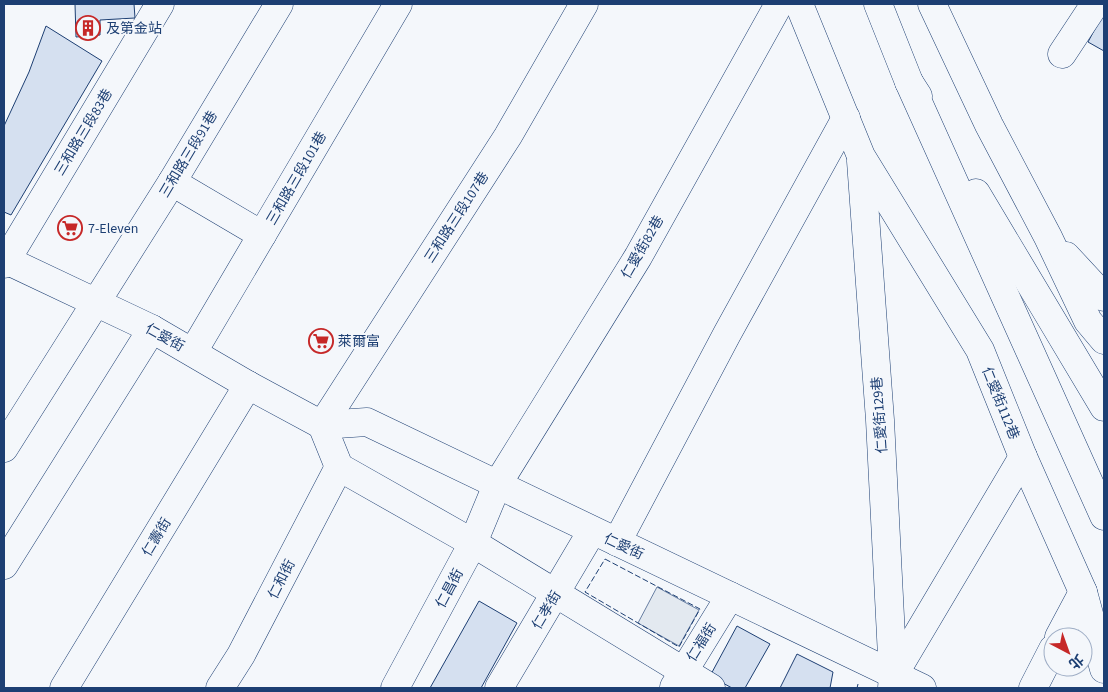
<svg xmlns="http://www.w3.org/2000/svg" width="1108" height="692" viewBox="0 0 1108 692" font-family="'Source Sans 3','Noto Sans TC',sans-serif">
	<style>
		.green { fill: #e3e9f0; stroke: #687fa3 }
		.building { fill: #d5e0f0; stroke: #1d3f73 }
		.lines { fill: none; stroke-linecap: round; stroke-linejoin: round }
		.minor-casing { stroke: #1d3f73; stroke-width: 29 }
		.highway-casing { stroke: #1d3f73; stroke-width: 29 }
		.minor { stroke: #f4f7fb; stroke-width: 28 }
		.highway { stroke: #f4f7fb; stroke-width: 28 }
		.fence { stroke: #1d3f73; stroke-width: 1; stroke-dasharray: 6 2.5; stroke-linecap: butt }
		.labels { text-anchor: middle; stroke-width: 4; stroke-linejoin: round; paint-order: stroke }
		.poi-label { font-size: 14px; fill: #1d3f73; stroke: #f4f7fb; text-anchor: start }
		.street-label { font-size: 14px; fill: #1d3f73; stroke: #f4f7fb }
	</style>
	<rect width="100%" height="100%" fill="#f4f7fb"/>
	<!-- green -->
	<path class="green" d="M657,587l42,23 -20,36 -41,-23z"/>
	<!-- building -->
	<g class="building">
		<path d="M75,4h59l1,14 -35,2v15l-24,2z"/>
		<path d="M1104,12v39l-16,-9z"/>
		<path d="M46,26l56,35 -91,154 -7,-3v-86l25,-54z"/>
		<path d="M479,601l38,22 -36,65h-51z"/>
		<path d="M737,626l33,18 -25,44h-13l-22,-12z"/>
		<path d="M797,654l36,18 -3,16h-50z"/>
	</g>
	<g class="lines">
		<defs>
			<g id="minor">
				<path d="M584,4l-76,132 -186,289 17,42 134,76 238,145"/>
				<path d="M799,4l62,152 119,194 43,107 60,135 21,77"/>
				<path d="M1062,54l33,-50"/>
				<path d="M861,161l19,259 13,256 -1,12"/>
				<path d="M172,182l90,53"/>
				<path d="M4,259l148,70 96,56 74,40 45,-3 555,266"/>
				<path d="M4,264l156,-260"/>
				<path d="M193,352l205,-348"/>
				<path d="M4,448l168,-266 107,-178"/>
				<path d="M617,542l110,-208 119,-216"/>
				<path d="M4,565l148,-236"/>
				<path d="M1059,637l24,-45"/>
				<path d="M893,676l130,-219"/>
				<path d="M674,687l56,-91"/>
				<path d="M64,688l184,-303"/>
				<path d="M220,688l21,-33 98,-188"/>
				<path d="M395,688l78,-145 24,-58 141,-228 141,-253"/>
				<path d="M499,688l93,-157"/>
				<path d="M1033,688l20,-39"/>
			</g>
			<g id="highway">
				<path d="M878,4l31,78 9,14"/>
				<path d="M932,4l57,121 59,112 40,84 16,19"/>
				<path d="M909,82l195,434"/>
				<path d="M976,193l128,214"/>
				<path d="M1066,256l38,41"/>
			</g>
		</defs>
		<!-- minor casing -->
		<use href="#minor" class="minor-casing"/>
		<!-- highway casing -->
		<use href="#highway" class="highway-casing"/>
		<!-- minor -->
		<use href="#minor" class="minor"/>
		<!-- highway -->
		<use href="#highway" class="highway"/>
		<!-- fence -->
		<g class="fence">
			<path d="M605,559l95,50 -21,38 -94,-55z"/>
			<path d="M857,688l1,-4"/>
		</g>
	</g>
	<!-- icons -->
	<defs>
		<symbol id="building-ring" viewBox="-11 -11 22 22"><circle r="9.5" fill="#f4f7fb" stroke="#c62828" stroke-width="1.5"/><path d="M-4-6H4V6H1V3H-1V6H-4ZM-2.5-4.3h1.7v1.8h-1.7ZM.8-4.3h1.7v1.8H.8ZM-2.5-1h1.7V.8h-1.7ZM.8-1h1.7V.8H.8Z" fill="#c62828"/></symbol>
		<symbol id="supermarket-ring" viewBox="-11 -11 22 22"><circle r="9.5" fill="#f4f7fb" stroke="#c62828" stroke-width="1.5"/><path d="M-6-5.5h2.5l.6 2H6L4.5 2H-2.5L-4.4-4H-6ZM-1.5 3.2a1.3 1.3 0 1 0 .1 0ZM3 3.2a1.3 1.3 0 1 0 .1 0Z" fill="#c62828"/></symbol>
	</defs>
	<g fill-rule="evenodd">
		<use href="#building-ring" x="74" y="14" width="28" height="28"/>
		<use href="#supermarket-ring" x="56" y="214" width="28" height="28"/>
		<use href="#supermarket-ring" x="307" y="327" width="28" height="28"/>
	</g>
	<g class="labels">
		<!-- poi labels -->
		<g class="poi-label">
			<text x="106" y="33">及第金站</text>
			<text x="88" y="233">7-Eleven</text>
			<text x="338" y="346">萊爾富</text>
		</g>
		<!-- street labels -->
		<g class="street-label">
			<text transform="translate(83 132) rotate(-59)" y="5">三和路三段83巷</text>
			<text transform="translate(188 154) rotate(-59)" y="5">三和路三段91巷</text>
			<text transform="translate(296 178) rotate(-60)" y="5">三和路三段101巷</text>
			<text transform="translate(456 217) rotate(-57)" y="5">三和路三段107巷</text>
			<text transform="translate(642 247) rotate(-60)" y="5">仁愛街82巷</text>
			<text transform="translate(165 337) rotate(29)" y="5">仁愛街</text>
			<text transform="translate(1001 403) rotate(68)" y="5">仁愛街112巷</text>
			<text transform="translate(879 415) rotate(-94)" y="5">仁愛街129巷</text>
			<text transform="translate(156 537) rotate(-59)" y="5">仁壽街</text>
			<text transform="translate(624 546) rotate(25)" y="5">仁愛街</text>
			<text transform="translate(281 579) rotate(-63)" y="5">仁和街</text>
			<text transform="translate(449 588) rotate(-62)" y="5">仁昌街</text>
			<text transform="translate(546 610) rotate(-59)" y="5">仁孝街</text>
			<text transform="translate(701 642) rotate(-58)" y="5">仁福街</text>
		</g>
	</g>
	<!-- border -->
	<rect width="1108" height="692" fill="none" stroke="#1d3f73" stroke-width="10"/>
	<!-- north arrow -->
	<g transform="translate(1068 652) rotate(139)"><circle r="24" fill="#f4f7fb" stroke="#9eadc5"/>
	<path d="M0-4L9 19L0 12L-9 19Z" fill="#c62828"/>
	<text y="-8" font-size="14" font-weight="bold" text-anchor="middle" fill="#1d3f73">北</text>
	</g>
</svg>
